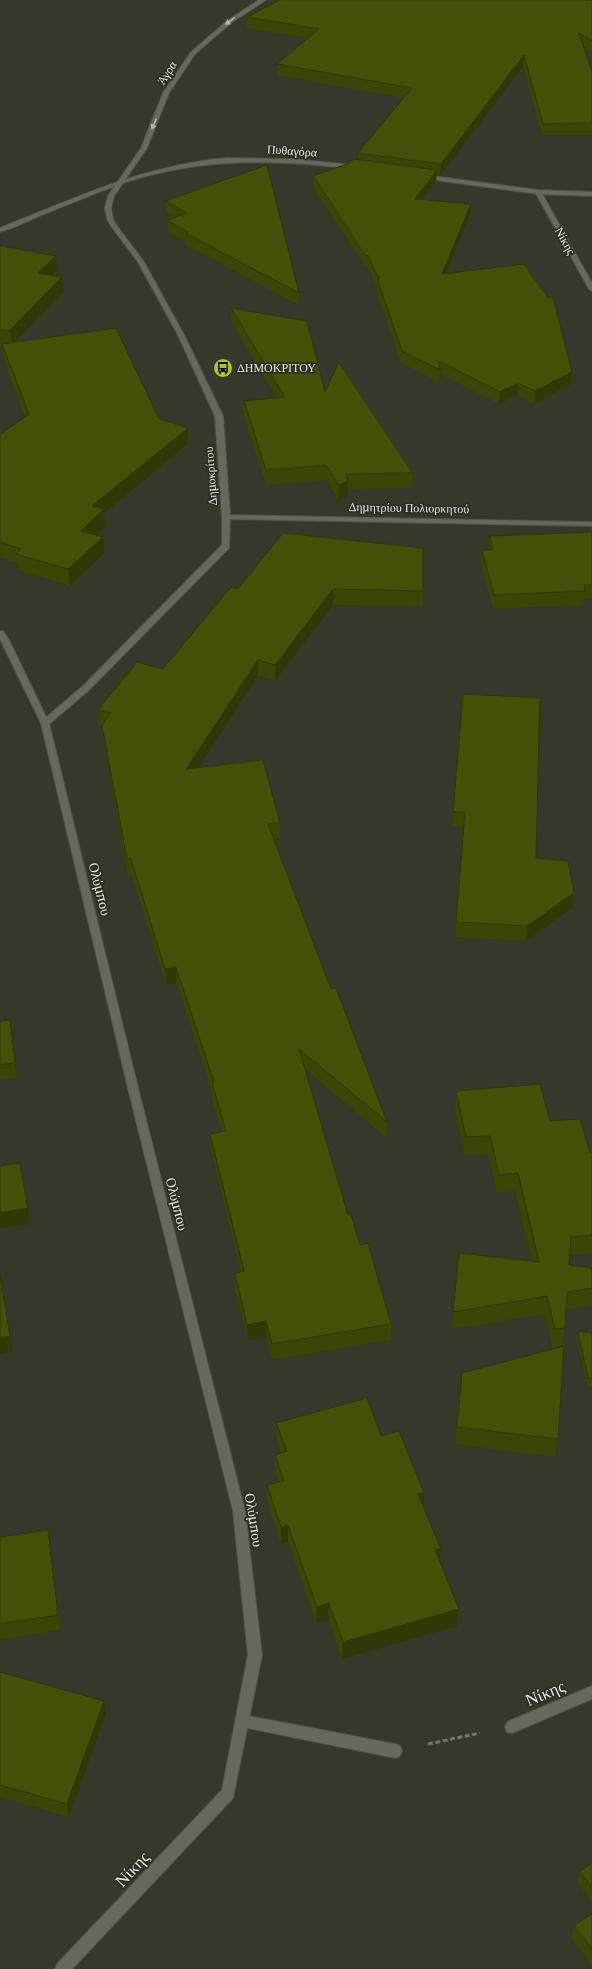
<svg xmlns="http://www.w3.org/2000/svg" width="592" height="1969" viewBox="0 0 592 1969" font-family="'PT Serif',serif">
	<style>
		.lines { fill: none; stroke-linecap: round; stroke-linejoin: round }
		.minor-casing { stroke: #515349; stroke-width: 2 }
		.tertiary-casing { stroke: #515349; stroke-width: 2 }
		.path { stroke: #73766a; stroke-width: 3; stroke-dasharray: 5 2.5; stroke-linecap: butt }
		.minor { fill: #65695b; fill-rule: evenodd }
		.tertiary { fill: #65695b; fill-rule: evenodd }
		.wall { fill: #3a4506 }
		.shaded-wall { fill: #303805 }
		.building { fill: #445007; stroke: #303805 }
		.oneway { fill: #b2b5ab }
		.labels { text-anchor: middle; stroke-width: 3.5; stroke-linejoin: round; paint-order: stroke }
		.far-street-label { font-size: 12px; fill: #e6e8e0; stroke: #2b2e22 }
		.far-poi-label { font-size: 12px; fill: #e6e8e0; stroke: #2b2e22; text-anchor: start }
		.street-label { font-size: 14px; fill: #e6e8e0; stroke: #2b2e22 }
		.near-street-label { font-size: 17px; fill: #e6e8e0; stroke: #2b2e22 }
	</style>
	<rect width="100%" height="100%" fill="#35382b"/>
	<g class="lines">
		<defs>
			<g id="minor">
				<path d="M259,0h7l-34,22 -37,32 -26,39 -22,55 -33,48 -3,12 2,11 4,7 27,36 40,73 39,81 7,99 362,7v4l-362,-7 -1,29 -140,142 -41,35h-6l-1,-2 1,-2 41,-35 139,-141v-28l-7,-101 -37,-81 -40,-73 -27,-36 -4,-7 -2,-11 3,-12 33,-48 22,-55 28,-41 37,-32z"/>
				<path d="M538,190l3,2 51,91v8l-3,-2 -54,-97z"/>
				<path d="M592,1686v13l-80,34 -5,-1 -2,-5 2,-5z"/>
				<path d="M243,1715l152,29 5,2 2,5 -2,5 -5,2 -152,-31 -5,-1 -2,-5 2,-5z"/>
			</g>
			<g id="tertiary">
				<path d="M227,158l64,1 63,6 3,2 -3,2c-85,-10 -157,-12 -239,17 -25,9 -50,20 -76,30 -13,6 -26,12 -39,16v-4c75,-30 145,-63 227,-70z"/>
				<path d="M423,175l115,15 54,2v4l-54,-2 -117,-16v-2z"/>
				<path d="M0,631h3l6,9 40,83 89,365 107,423 17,144 -29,143 -161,171h-17l2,-5 165,-174 26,-135 -15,-144 -105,-423 -87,-365 -41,-84z"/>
			</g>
		</defs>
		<!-- minor casing -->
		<use href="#minor" class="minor-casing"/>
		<!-- tertiary casing -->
		<use href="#tertiary" class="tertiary-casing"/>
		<!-- path -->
		<path class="path" d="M428,1744l52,-11"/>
		<!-- minor -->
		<use href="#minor" class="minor"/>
		<!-- tertiary -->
		<use href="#tertiary" class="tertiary"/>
	</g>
	<!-- wall -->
	<g class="wall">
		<path d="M592,0v52l-8,-5 8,25v63h-50l-19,-69 -83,110 -4,-1v6l-14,18 49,5 -1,12 -24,57 126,99 -1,12 -37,20 -17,-9 -18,9 -59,-30 -1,8 -38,-19 -24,-70 1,-6 -5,-7 -4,-13h-4l-52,-80v-11l45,-16v-7l46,-55 -127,-23v-11l31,-26 -61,-10v-11z"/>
		<path d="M267,165l32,128v12l-114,-60v-4l-17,-9 -1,-12 7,-3 -8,-4 -1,-12z"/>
		<path d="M0,246l57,24 -5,5 12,17 -49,50 144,77 29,9v16l-84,69 1,13 -10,9 8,2 1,16 -34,33 -52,-16 -1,-7 -17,-5v-123l25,-18 -21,-57 -2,-15h-2z"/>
		<path d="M231,308l94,84 88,81 -1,15 -64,1v7l-10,4 -6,-11h-2v-3l-4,-6 -60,5 -22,-69v-15l33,-3 -46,-76z"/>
		<path d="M592,532v67h-8l-1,6 -90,4 -12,-45 1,-14h7l1,-14z"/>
		<path d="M283,533l140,58v15l-90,-1 -58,76 -17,-5 -60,91 82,56v16h-6l57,150 56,133v16l-81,-68 42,145 43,109v16l-119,20 -5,-23 -19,3 -13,-51v-16l6,-1 -30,-122 -1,-16 12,-2 -10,-33v-8l-35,-108 -11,2 -34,-110 -4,1 -24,-135 -1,-15h-4l-1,-16 65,-41 75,-80z"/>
		<path d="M463,694l73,164 36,50 -46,33 -71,-4 9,-110 -12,-1z"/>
		<path d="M0,1021l13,14 4,43 -17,2z"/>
		<path d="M456,1091l94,30 40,32 2,-1v101l-23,2v10l23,3v37l-26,5 -1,18 -3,18h-10l-8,-32 -93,15 2,-17 79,-51 -17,-70 -18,2 -9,-39 -23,1 -10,-45z"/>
		<path d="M578,1331l14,2v53h-5l-10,-47z"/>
		<path d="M462,1373l96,66 -3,18 -100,-13z"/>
		<path d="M276,1423l105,13 43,57 -1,12 18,44 -2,12 20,48 -2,17 -115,33 -13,-39 -13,3 -28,-81 -7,2 -14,-42v-17l12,-3 -4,-10v-17l6,-2 -4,-13z"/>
		<path d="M48,1530l2,15 10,85 -60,10v-103z"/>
		<path d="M0,1672l106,42 -37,103 -69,-20z"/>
		<path d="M592,1863v39l-15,-19 3,-12z"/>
		<path d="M592,1913v52l-21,-27 3,-12z"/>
	</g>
	<!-- shaded-wall -->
	<g class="shaded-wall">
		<path d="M524,55l-1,11 -83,110 1,-12z"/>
		<path d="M437,170l-1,11 -22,29 1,-11z"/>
		<path d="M471,204l-1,12 -29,69 1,-11z"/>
		<path d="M56,256l1,14 -18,18 -1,-15z"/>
		<path d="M62,277l2,15 -52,53 -2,-15z"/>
		<path d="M572,372l-1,12 -37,20 1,-13z"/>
		<path d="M518,383l-1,12 -18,9 1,-12z"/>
		<path d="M188,428v16l-84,69 1,13 -22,21 -2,-16 11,-25z"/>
		<path d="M348,481v15l-10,4 1,-15z"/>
		<path d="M103,537l1,16 -34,33 -2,-17z"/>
		<path d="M333,589v16l-58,76v-16z"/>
		<path d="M258,660v16l-71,109 -1,-16z"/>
		<path d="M574,893l-2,15 -46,33 1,-15z"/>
		<path d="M176,967l1,16 -11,2 -1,-16z"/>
		<path d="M10,1020l3,15 4,43 -2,-15z"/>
		<path d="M28,1208l2,16 -30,4v-15z"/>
		<path d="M266,1321l1,16 -19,3 -1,-15z"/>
		<path d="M10,1336l3,15 -13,3v-16z"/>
		<path d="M424,1493l-2,17 -4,-16z"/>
		<path d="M288,1525v17l-7,2v-17z"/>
		<path d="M48,1530l2,15 10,85 -2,-15z"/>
		<path d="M441,1549l-2,17 -4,-16z"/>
		<path d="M329,1603v17l-13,3 1,-16z"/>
		<path d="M459,1609l-2,17 -115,33 1,-17z"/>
		<path d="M104,1701l2,13 -37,103 -2,-13z"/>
	</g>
	<!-- building -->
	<g class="building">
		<path d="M280,0h312v41l-13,-8 13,39v51l-49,1 -19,-69 -83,109 -83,-11 54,-65 -135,-24 42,-35 -72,-12z"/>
		<path d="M353,159l84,11 -22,29 56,5 -29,70 82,-10 24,34 5,-1 19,75 -37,19 -17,-8 -18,9 -61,-31 1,9 -38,-19 -24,-70 1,-4 -6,-9 -4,-12 -4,-1 -52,-79 37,-13z"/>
		<path d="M267,165l32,128 -114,-60 3,-1 -21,-12 20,-7 -22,-12z"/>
		<path d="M0,246l56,10 -18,17 24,4 -52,53h-10z"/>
		<path d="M231,308l76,13 18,71 14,-30 74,111 -67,1 2,7 -9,4 -7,-11h-2l1,-2 -5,-7 -60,5 -22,-69 41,-4z"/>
		<path d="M116,328l43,91 29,9 -96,78 12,3 -23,22 22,6 -35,32 -52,-15 5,-5 -21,-7v-107l29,-21 -27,-70z"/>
		<path d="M592,532v53h-8l1,6 -91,4 -12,-45h11l-3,-14z"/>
		<path d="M283,533l140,15v43l-90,-2 -58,76 -17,-5 -72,109 77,-9 17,63 -12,1 63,165 5,-1 51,134 -88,-73 49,166 3,-1 9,31 8,-2 23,81 -119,20 -6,-23 -19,4 -12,-52 9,-2 -34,-137 16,-3 -14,-49h2l-38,-115 -11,2 -34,-110h-4l-25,-134 9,-12 -13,-3 39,-48 26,7 68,-82 7,2z"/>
		<path d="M463,694l77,4 -4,160 32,3 6,32 -47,33 -71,-4 9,-110h-12z"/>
		<path d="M10,1020l5,43 -15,2v-44z"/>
		<path d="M540,1084l10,37 30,-2 10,34 2,-1v83l-21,2 -2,28 23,3v20l-25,4 -2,36 -10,1 -8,-33 -94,16 6,-59 80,9 -21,-89 -19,2 -9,-39 -24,1 -10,-46z"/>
		<path d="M20,1163l8,45 -28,5v-47z"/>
		<path d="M0,1274l10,62 -10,2z"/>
		<path d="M578,1331l14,2v45h-4z"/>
		<path d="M564,1346l-6,93 -101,-12 5,-54z"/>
		<path d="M367,1398l14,38 18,-5 25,62 -6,1 23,55 -6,1 24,59 -116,33 -14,-39 -12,4 -29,-82 -7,2 -14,-42 17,-4 -9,-26 12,-4 -11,-28z"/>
		<path d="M48,1530l10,85 -58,9v-87z"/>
		<path d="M0,1672l104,29 -37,103 -67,-19z"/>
		<path d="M592,1863v24l-12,-16z"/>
		<path d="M592,1913v36l-18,-23z"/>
	</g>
	<!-- one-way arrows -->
	<defs><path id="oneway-solid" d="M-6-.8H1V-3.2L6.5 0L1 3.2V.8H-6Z"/></defs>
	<g class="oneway">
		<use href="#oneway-solid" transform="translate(230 21) rotate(143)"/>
		<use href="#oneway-solid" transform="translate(154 124) rotate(113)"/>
	</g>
	<!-- icons -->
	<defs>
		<symbol id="bus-disc" viewBox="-11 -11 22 22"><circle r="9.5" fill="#aac717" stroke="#2b2e22"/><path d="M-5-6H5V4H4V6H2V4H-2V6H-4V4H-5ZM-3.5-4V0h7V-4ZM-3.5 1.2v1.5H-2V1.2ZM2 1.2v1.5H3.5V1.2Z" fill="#111"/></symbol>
	</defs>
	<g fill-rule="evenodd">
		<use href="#bus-disc" x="212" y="357" width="22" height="22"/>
	</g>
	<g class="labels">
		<!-- far-street labels -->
		<g class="far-street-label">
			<text transform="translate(167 73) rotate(-57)" y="4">Άγρα</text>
			<text transform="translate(292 151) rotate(4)" y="4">Πυθαγόρα</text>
			<text transform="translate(565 241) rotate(61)" y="4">Νίκης</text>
			<text transform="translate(211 476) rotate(-94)" y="4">Δημοκρίτου</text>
			<text transform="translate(409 508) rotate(1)" y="4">Δημητρίου Πολιορκητού</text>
		</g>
		<!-- far-poi labels -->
		<g class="far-poi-label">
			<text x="237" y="372">ΔΗΜΟΚΡΙΤΟΥ</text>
		</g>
		<!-- street labels -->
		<g class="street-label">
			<text transform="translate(100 889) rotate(76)" y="5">Ολύμπου</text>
			<text transform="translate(177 1204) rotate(76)" y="5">Ολύμπου</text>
			<text transform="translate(254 1520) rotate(81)" y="5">Ολύμπου</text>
		</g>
		<!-- near-street labels -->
		<g class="near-street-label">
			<text transform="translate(545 1693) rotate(-23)" y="6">Νίκης</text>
			<text transform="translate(132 1869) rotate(-47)" y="6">Νίκης</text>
		</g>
	</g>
</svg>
